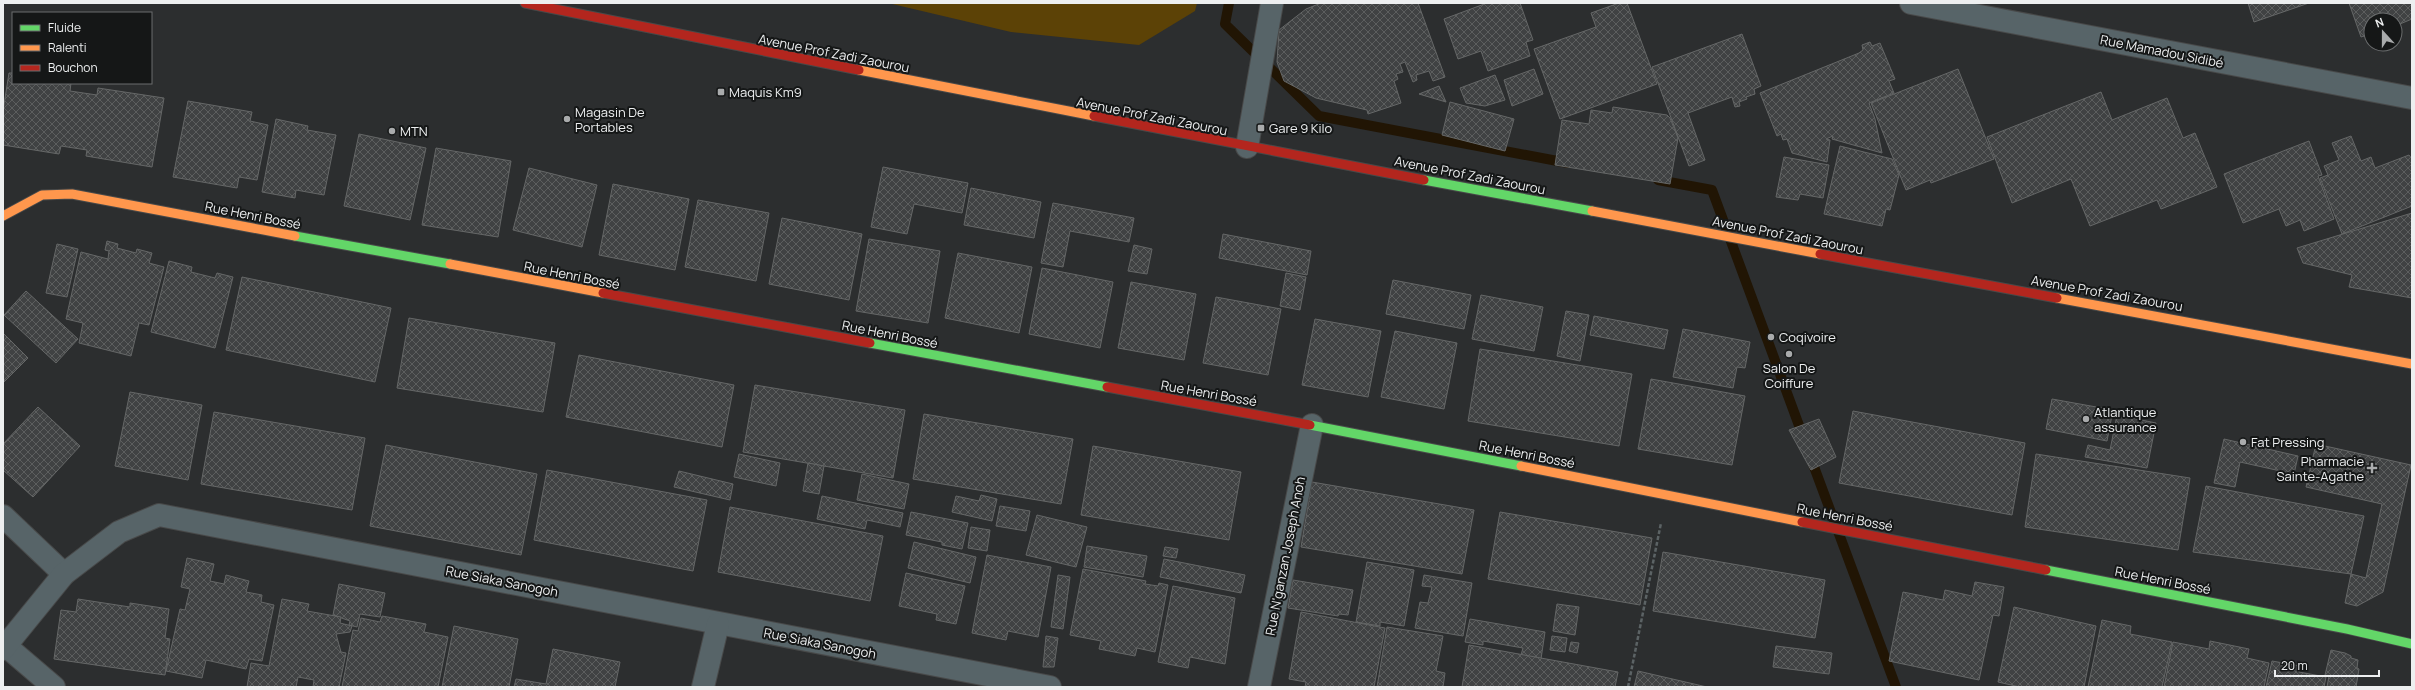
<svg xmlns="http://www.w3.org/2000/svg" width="2415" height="690" viewBox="0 0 2415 690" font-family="Manrope,sans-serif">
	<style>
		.green { fill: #5c4206 }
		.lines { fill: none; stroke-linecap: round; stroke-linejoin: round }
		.stream { stroke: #211504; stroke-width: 10 }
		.building { fill: url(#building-cross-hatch); stroke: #656767 }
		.street-casing { stroke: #484949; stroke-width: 24 }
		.fast-casing { stroke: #484949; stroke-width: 11 }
		.slow-casing { stroke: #484949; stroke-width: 11 }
		.jam-casing { stroke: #484949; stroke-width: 11 }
		.path { stroke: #5c6365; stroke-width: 2.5; stroke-dasharray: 4 2; stroke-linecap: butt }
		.street { stroke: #576468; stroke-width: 22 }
		.fast { stroke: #63d668; stroke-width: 9 }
		.slow { stroke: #ff974d; stroke-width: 9 }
		.jam { stroke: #b3261e; stroke-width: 9 }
		.poi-dot { fill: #a9abac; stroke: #151717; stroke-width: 1.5 }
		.labels { text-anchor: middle; stroke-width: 4; stroke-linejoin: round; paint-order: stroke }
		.street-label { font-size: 13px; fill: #edeff0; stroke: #151717 }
		.poi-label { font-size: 13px; fill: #edeff0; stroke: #151717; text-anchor: start }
	</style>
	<defs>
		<pattern id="building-cross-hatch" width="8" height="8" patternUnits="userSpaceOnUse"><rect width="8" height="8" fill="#404243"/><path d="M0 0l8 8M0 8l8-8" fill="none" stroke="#5c5e5e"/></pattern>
	</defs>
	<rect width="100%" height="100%" fill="#2c2e2f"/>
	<!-- green -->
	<path class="green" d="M888,3h309l-2,8 -56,34 -128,-13z"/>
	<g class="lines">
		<!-- stream -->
		<g class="stream">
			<path d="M1229,3l-4,21 94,92 249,47"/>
			<path d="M1658,180l54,10 92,249"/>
			<path d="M1810,456l86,231"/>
		</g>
	</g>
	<!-- building -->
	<g class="building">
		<path d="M1321,3h97l27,74 -12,4 -4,-10 -13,4 1,5 -4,2 -8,-20 -5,2 3,8 -7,2 2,5 -4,2 7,22 -33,11 -1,-4 -51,-12 -32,-17 -7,-19 2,-32 27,-21z"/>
		<path d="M1487,3h33l13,37 -7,2 4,14 -42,15 -7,-20 -23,8 -14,-40z"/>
		<path d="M1619,3h8l30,81 -97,35 -26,-70 62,-22 -5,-14z"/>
		<path d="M2248,3h61l-55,19z"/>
		<path d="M2349,3h63v16l-17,7v-6h-24v14l-10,3z"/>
		<path d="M1742,34l19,52 -7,3 1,5 -9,3 1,2 -8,3 1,4 -5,1 -3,-10 -44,16 17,47 -16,6 -37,-99z"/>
		<path d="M1870,42l2,4 8,-3 15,36 -6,2 5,12 -25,10 6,16 7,34 -50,-14 1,-3 -7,3 4,1 -3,22 -35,-9 -5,-14 -4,1 -2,-6 -4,2 -17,-43 99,-40 4,-3 -1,-5z"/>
		<path d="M1534,69l9,25 -31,12 -8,-26z"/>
		<path d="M1958,69l36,90 -63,24 -1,-3 -24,10 -35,-87z"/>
		<path d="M9,73h4v10h58l-1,8 27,4 1,-7 66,10 -12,69 -66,-11 1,-6 -26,-4 -2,8 -56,-9v-34z"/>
		<path d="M1495,75l10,25 -20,6 -19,-3 -6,-15z"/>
		<path d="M1439,86l7,16 -27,-8z"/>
		<path d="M2101,92l11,28 55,-22 16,40 12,-5 22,54 -56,22 -4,-9 -67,26 -19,-47 -59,24 -25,-66z"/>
		<path d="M188,101l64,11 -2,9 18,4 -11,55 -18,-3 -2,11 -64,-11z"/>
		<path d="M1450,102l64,17 -9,32 -63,-16z"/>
		<path d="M1613,107l54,8 3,3 8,20 -8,46 -115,-19 7,-45 27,4 2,-14 21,3z"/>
		<path d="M276,119l32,7 -1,4 29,5 -12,60 -28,-5 -1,8 -33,-6z"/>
		<path d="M359,134l67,14 -16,72 -66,-14z"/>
		<path d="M2351,136l10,25 10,-4 4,11 34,-13 3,4v47l-70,28 -22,-56 8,-3 -4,-9 15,-6 -7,-17z"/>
		<path d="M2309,141l13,34 -4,1 16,43 -30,12 -4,-11 -14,6 -7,-17 -36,14 -19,-49z"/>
		<path d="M1840,146l52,13 7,16 -9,35 -4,-1 -4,17 -58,-12z"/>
		<path d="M436,148l75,13 -13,76 -76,-12z"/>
		<path d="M1784,157l45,8 -6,33 -23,-4 -2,6 -22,-3z"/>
		<path d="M883,167l85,16 -6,30 -48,-9 -7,30 -36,-7z"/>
		<path d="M529,168l68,17 -15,62 -69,-17z"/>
		<path d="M613,184l76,15 -14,71 -76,-15z"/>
		<path d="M971,188l70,14 -7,36 -70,-13z"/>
		<path d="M698,200l71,13 -13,68 -71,-14z"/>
		<path d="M1053,203l81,15 -5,24 -59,-11 -7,36 -22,-4z"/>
		<path d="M2412,213v85l-63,-11 3,-12 -49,-12 -6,-15z"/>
		<path d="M782,218l80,16 -13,66 -80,-16z"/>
		<path d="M1223,234l88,17 -4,24 -88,-17z"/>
		<path d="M869,239l71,12 -12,72 -72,-12z"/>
		<path d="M107,241l11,3 -1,4 19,5 1,-4 15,4 -3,10 15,4 -15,58 -10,-2 -8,33 -52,-13 4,-20 -17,-4 15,-67 27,7 1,-8 -4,-1z"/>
		<path d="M57,244l21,5 -11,48 -21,-4z"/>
		<path d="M1134,245l18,4 -5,25 -19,-3z"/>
		<path d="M958,253l74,14 -13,66 -74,-15z"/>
		<path d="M169,261l23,6 -1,5 24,6 2,-5 16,4 -18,71 -64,-16z"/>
		<path d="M1042,268l71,14 -13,66 -71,-14z"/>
		<path d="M1286,273l20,4 -6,33 -20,-4z"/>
		<path d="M242,277l149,31 -16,74 -149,-32z"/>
		<path d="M1393,280l78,15 -7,34 -78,-15z"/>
		<path d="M1131,282l65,12 -12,66 -66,-12z"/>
		<path d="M26,291l52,48 -22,24 -52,-48z"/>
		<path d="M1481,295l62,12 -9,44 -62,-12z"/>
		<path d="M1216,297l65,12 -13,66 -65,-12z"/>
		<path d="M1566,311l23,4 -9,46 -23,-5z"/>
		<path d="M1594,316l74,14 -4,19 -74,-14z"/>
		<path d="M409,318l146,25 -12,69 -146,-24z"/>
		<path d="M1315,319l66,12 -13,66 -66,-12z"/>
		<path d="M1683,329l67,13 -5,26 -8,-1 -4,21 -60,-11z"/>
		<path d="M1395,331l62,12 -13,66 -63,-12z"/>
		<path d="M3,333l25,25 -25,25z"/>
		<path d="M1480,349l152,25 -13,72 -151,-25z"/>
		<path d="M579,355l155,30 -12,62 -156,-30z"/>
		<path d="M1651,379l94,17 -13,69 -94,-16z"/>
		<path d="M755,385l150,25 -12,68 -150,-26z"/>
		<path d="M130,392l72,13 -14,75 -73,-14z"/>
		<path d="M2052,399l61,11 -6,31 -61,-12z"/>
		<path d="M38,407l42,39 -47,51 -30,-27v-26z"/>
		<path d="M1853,411l172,32 -13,72 -173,-32z"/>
		<path d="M214,412l151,26 -13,72 -151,-26z"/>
		<path d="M924,414l149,25 -12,65 -148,-25z"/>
		<path d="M2117,415l39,8 -9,45 -62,-11 3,-12 22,5z"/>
		<path d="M1819,419l17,38 -25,13 -22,-40z"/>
		<path d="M2224,439l74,17 -4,18 -54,-12 -5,25 -21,-4z"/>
		<path d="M2316,444l95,21 -28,127 -26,14 -12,-3 6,-29 15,4 16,-74 -76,-17z"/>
		<path d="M386,445l151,29 -16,81 -151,-29z"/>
		<path d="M1093,446l148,26 -12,68 -148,-25z"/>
		<path d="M739,454l41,9 -4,23 -42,-9z"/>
		<path d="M2036,454l154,24 -12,72 -153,-23z"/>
		<path d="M808,463l16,3 -5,28 -16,-3z"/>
		<path d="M547,470l160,30 -14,71 -159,-31z"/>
		<path d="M679,471l54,13 -3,16 -56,-13z"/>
		<path d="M862,474l47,10 -5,25 -47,-9z"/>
		<path d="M1312,482l162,28 -12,64 -161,-27z"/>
		<path d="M2206,486l158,30 -13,58 -158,-22z"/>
		<path d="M981,495l16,4 -5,22 -40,-9 4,-16 23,5z"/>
		<path d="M822,496l81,17 -3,14 -33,-7 -2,9 -48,-10z"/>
		<path d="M1000,506l30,5 -4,20 -30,-5z"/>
		<path d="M730,507l153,29 -13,65 -152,-29z"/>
		<path d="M911,512l57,11 -6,26 -20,-4v-3l-36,-7z"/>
		<path d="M1500,512l152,26 -12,67 -152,-26z"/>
		<path d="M1037,515l50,12 -11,40 -50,-12z"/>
		<path d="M971,527l19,3 -3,21 -19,-3z"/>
		<path d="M914,542l62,15 -6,26 -62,-15z"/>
		<path d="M1087,546l60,10 -4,21 -59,-10z"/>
		<path d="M1165,547l13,2 -2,9 -13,-2z"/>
		<path d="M1663,552l162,28 -10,58 -162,-27z"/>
		<path d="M987,555l64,12 -13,70 -30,-6 -2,9 -34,-7z"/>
		<path d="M187,558l27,6 -4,17 14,3 2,-9 23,6 -3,11 16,3 -1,7 13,3 -12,56 -13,-2 -3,10 -40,-9 -4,18 -36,-7 14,-62 5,1 5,-21 -9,-2z"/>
		<path d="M1164,559l81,16 -4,18 -81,-16z"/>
		<path d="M1367,562l47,8 -10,56 -24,-4v4l-24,-4z"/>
		<path d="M1083,569l63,12 -1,3 13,2 1,-3 9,2 -13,67 -18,-4 -2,8 -36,-7 2,-8 -31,-6z"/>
		<path d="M906,573l59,13 -9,38 -20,-4 1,-6 -38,-8z"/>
		<path d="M1058,575l12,2 -7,52 -12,-2z"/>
		<path d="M1424,575l48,8 -9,53 -48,-8 5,-26 8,1 4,-16 -10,-1z"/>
		<path d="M1293,580l60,10 -5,25 -9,-1 -1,2 -50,-8z"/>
		<path d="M1975,582l29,5 -5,29 -6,-1 -14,65 -90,-19 14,-69 40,8 2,-10 27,6z"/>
		<path d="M339,584l46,9 -5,24 -20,-3 -3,13 -8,-2 1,-4 -17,-6z"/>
		<path d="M1173,586l62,12 -10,66 -35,-7 -2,11 -30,-6z"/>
		<path d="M78,599l52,8v-4l39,6 -4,29 5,1 -5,36 -111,-16 7,-49 15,2z"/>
		<path d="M282,599l27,5 -2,7 34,6 -1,6 12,3 -2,6 -14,2 5,18 5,1 -7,34h-26l1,-7 -16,-3 -2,10h-49l4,-24 18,3z"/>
		<path d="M1557,604l22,3 -4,28 -22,-4z"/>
		<path d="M2014,607l82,19 -12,61h-64l-22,-5z"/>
		<path d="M1301,612l84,16 -11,59h-69l1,-5 -17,-3z"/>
		<path d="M382,616l44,8 -2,8 24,5 -10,50h-96l11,-57 5,1 3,-13 19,4z"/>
		<path d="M1470,619l75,13 -4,27 -20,-4 2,-7 -40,-7v4l-18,-3z"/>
		<path d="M2102,620l29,6 -1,8 42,8 -10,45h-74z"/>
		<path d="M454,626l64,13 -9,48h-67z"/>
		<path d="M1387,627l56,9 -7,35 9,2 -2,14h-66z"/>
		<path d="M1046,636l12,2 -4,29h-11z"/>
		<path d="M1552,636l15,2 -2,14 -15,-2z"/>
		<path d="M2210,641l39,8 -2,9 22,5 -5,24h-100l9,-45 36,7z"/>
		<path d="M1571,642l8,1 -2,10 -8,-2z"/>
		<path d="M1469,645l149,27 -3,15h-153z"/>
		<path d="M1776,646l56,7 -3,21 -56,-7z"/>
		<path d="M553,649l67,13 -5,25h-101l2,-8 30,5z"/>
		<path d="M2331,650l14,3 6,3v2l7,2 -1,8 2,1 -3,18h-29l2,-11 -4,-1z"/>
		<path d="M2272,661l28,5 -1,6 27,5 -2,10h-58z"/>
		<path d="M1638,671l69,16h-73z"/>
	</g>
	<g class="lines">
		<defs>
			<g id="street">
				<path d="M1911,3l501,95"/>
				<path d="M1247,147l25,-144"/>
				<path d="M3,516l61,58"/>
				<path d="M6,646l48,41"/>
				<path d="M3,649l61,-75 55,-42 40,-17 891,172"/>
				<path d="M703,687l15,-63"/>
				<path d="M1259,687l53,-262"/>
			</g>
			<g id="fast">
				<path d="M1424,180l168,31"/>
				<path d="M295,236l155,28"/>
				<path d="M870,343l237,44"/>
				<path d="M1310,425l211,41"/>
				<path d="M2046,570l301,59 65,15"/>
			</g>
			<g id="slow">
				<path d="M859,70l235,46"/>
				<path d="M1592,211l228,43"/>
				<path d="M3,216l39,-21 30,-1 223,42"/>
				<path d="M450,264l153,29"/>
				<path d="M2057,298l355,66"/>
				<path d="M1521,466l281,56"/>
			</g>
			<g id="jam">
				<path d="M525,3l334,67"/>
				<path d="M1094,116l330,64"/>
				<path d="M1820,254l237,44"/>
				<path d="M603,293l267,50"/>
				<path d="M1107,387l203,38"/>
				<path d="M1802,522l244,48"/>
			</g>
		</defs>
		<!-- street casing -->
		<use href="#street" class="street-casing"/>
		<!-- fast casing -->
		<use href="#fast" class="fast-casing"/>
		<!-- slow casing -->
		<use href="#slow" class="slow-casing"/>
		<!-- jam casing -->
		<use href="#jam" class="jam-casing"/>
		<!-- path -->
		<path class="path" d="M1628,687l33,-164"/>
		<!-- street -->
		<use href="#street" class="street"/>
		<!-- fast -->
		<use href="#fast" class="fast"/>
		<!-- slow -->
		<use href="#slow" class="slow"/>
		<!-- jam -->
		<use href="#jam" class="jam"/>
	</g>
	<!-- markers -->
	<g class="poi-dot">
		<rect x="717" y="88" width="8" height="8" rx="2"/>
		<circle cx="567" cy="119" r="4"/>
		<rect x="1257" y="124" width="8" height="8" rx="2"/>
		<circle cx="392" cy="131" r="4"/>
		<circle cx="1771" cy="337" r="4"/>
		<circle cx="1789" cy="354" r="4"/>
		<circle cx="2086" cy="419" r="4"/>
		<circle cx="2243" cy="442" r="4"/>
		<path d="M2370 462h4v4h4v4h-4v4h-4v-4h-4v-4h4z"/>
	</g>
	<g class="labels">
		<!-- street labels -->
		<g class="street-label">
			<text transform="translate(2162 51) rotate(11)" y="5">Rue Mamadou Sidibé</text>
			<text transform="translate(834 53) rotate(11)" y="5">Avenue Prof Zadi Zaourou</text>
			<text transform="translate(1152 116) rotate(11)" y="5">Avenue Prof Zadi Zaourou</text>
			<text transform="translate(1470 175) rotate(11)" y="5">Avenue Prof Zadi Zaourou</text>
			<text transform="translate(253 215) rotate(11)" y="5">Rue Henri Bossé</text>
			<text transform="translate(1788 235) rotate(11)" y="5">Avenue Prof Zadi Zaourou</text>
			<text transform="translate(572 275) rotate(11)" y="5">Rue Henri Bossé</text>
			<text transform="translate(2107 293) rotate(10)" y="5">Avenue Prof Zadi Zaourou</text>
			<text transform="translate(890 334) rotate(11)" y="5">Rue Henri Bossé</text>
			<text transform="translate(1209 393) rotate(10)" y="5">Rue Henri Bossé</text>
			<text transform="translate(1527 454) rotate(11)" y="5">Rue Henri Bossé</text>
			<text transform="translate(1845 517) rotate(11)" y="5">Rue Henri Bossé</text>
			<text transform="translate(1285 556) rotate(-79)" y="5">Rue N'ganzan Joseph Anoh</text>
			<text transform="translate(2163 580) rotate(11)" y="5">Rue Henri Bossé</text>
			<text transform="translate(502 581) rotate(11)" y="5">Rue Siaka Sanogoh</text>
			<text transform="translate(820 643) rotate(11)" y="5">Rue Siaka Sanogoh</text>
		</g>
		<!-- poi labels -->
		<g class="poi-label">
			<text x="729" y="97">Maquis Km9</text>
			<text x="575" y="117">Magasin De<tspan x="575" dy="15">Portables</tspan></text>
			<text x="1269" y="133">Gare 9 Kilo</text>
			<text x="400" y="136">MTN</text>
			<text x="1779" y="342">Coqivoire</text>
			<text x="1789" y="373" text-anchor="middle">Salon De<tspan x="1789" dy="15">Coiffure</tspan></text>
			<text x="2094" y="417">Atlantique<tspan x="2094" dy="15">assurance</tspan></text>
			<text x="2251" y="447">Fat Pressing</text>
			<text x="2364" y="466" text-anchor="end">Pharmacie<tspan x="2364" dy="15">Sainte-Agathe</tspan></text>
		</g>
	</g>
	<!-- border -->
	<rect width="2415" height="690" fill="none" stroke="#edeff0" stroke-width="8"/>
	<!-- legend -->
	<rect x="12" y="12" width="140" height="72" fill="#151717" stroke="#6b6d6e"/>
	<rect x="20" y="25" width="20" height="6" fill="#63d668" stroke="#6b6d6e"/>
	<text x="48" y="32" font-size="12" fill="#edeff0">Fluide</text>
	<rect x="20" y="45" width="20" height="6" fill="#ff974d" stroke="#6b6d6e"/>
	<text x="48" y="52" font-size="12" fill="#edeff0">Ralenti</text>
	<rect x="20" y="65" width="20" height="6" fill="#b3261e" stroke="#6b6d6e"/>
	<text x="48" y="72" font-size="12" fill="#edeff0">Bouchon</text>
	<!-- north arrow -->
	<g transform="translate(2383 32) rotate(339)"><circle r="19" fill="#151717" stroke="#6b6d6e"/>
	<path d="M0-3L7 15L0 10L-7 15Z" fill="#a9abac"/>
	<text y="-6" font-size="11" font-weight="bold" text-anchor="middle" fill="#edeff0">N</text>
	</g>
	<!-- scale -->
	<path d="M2275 670v6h104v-6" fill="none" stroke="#edeff0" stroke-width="2"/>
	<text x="2281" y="670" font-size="12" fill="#edeff0" stroke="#151717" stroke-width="3" paint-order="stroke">20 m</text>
</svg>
